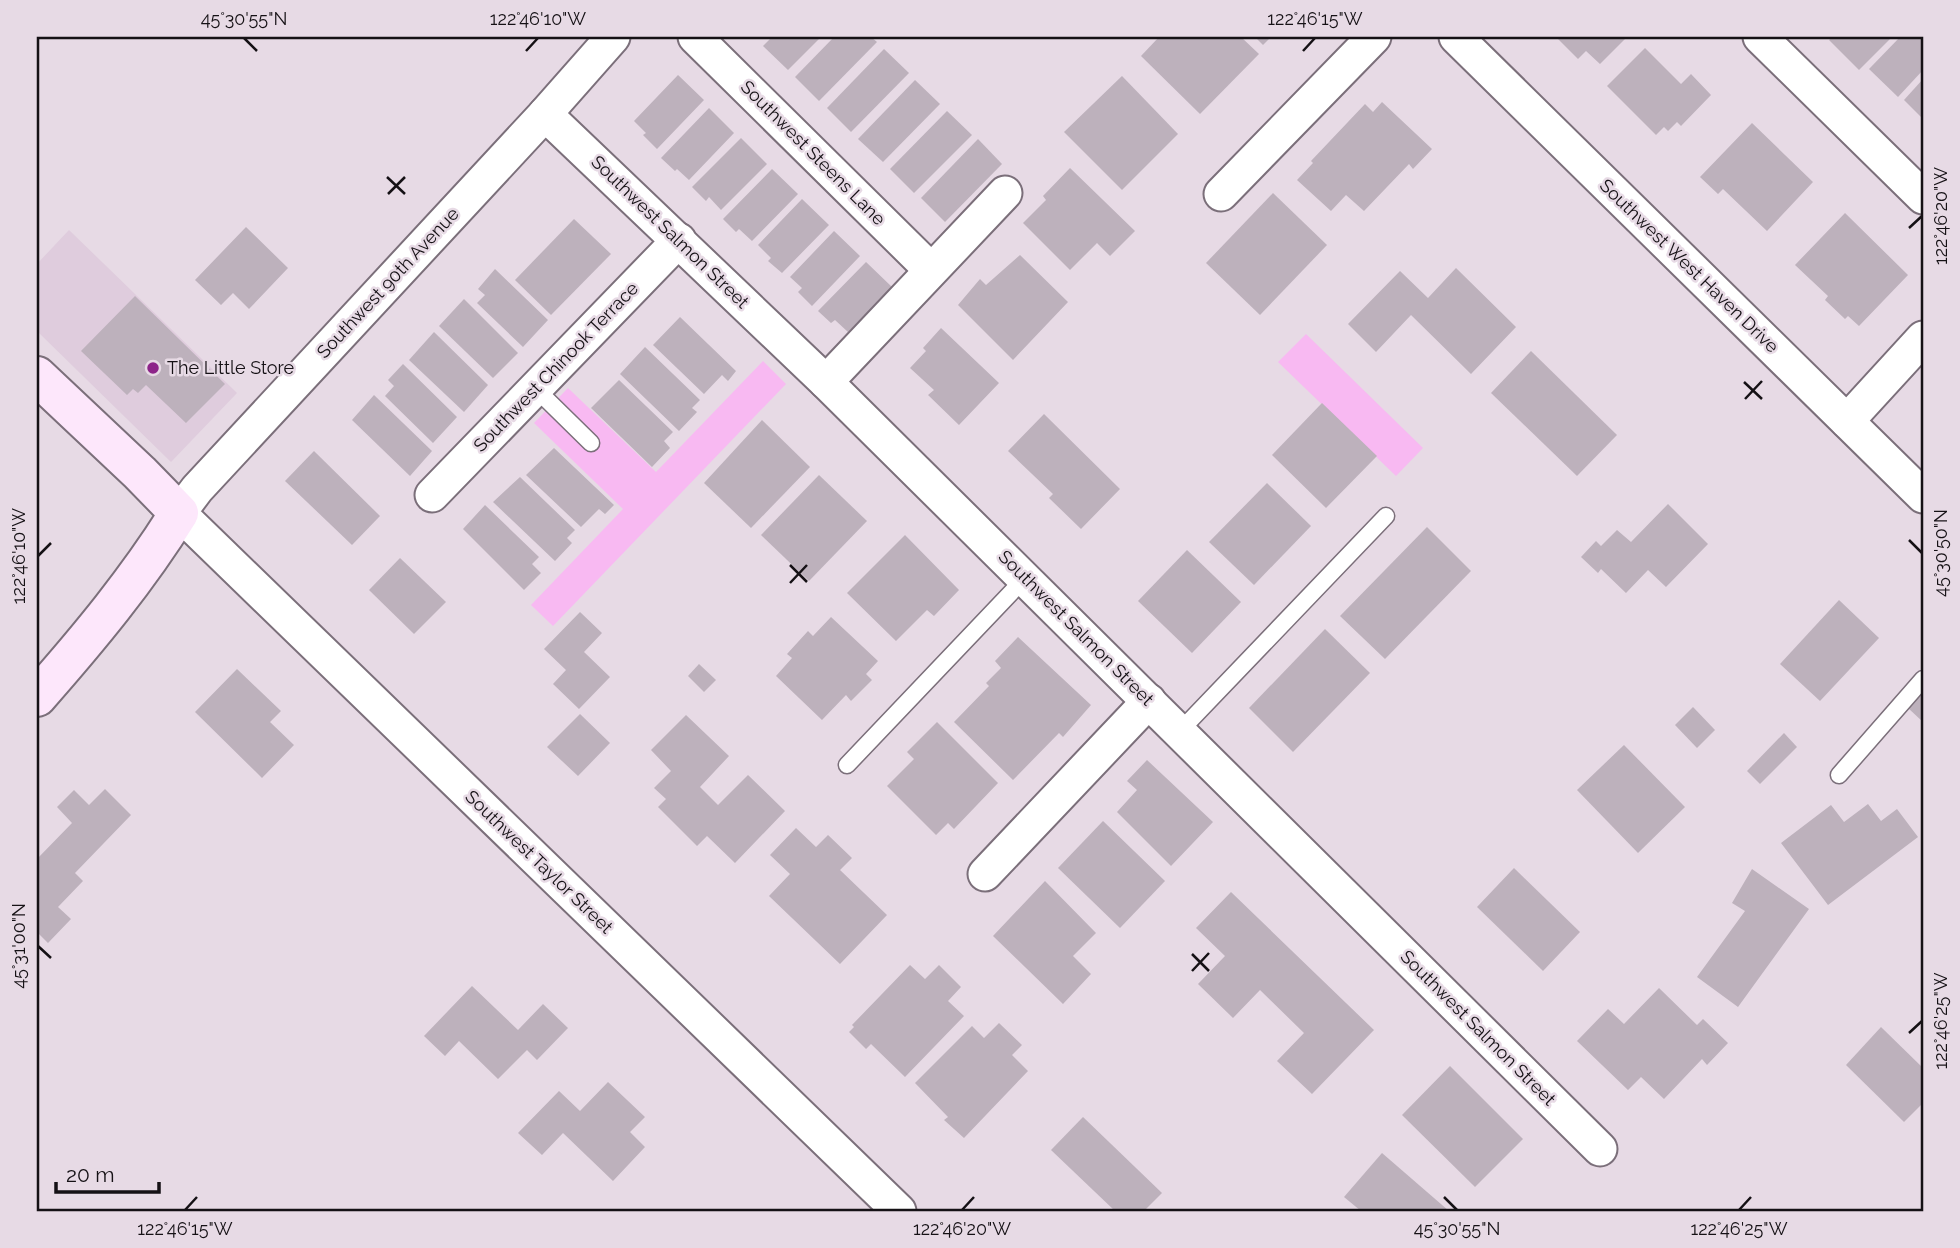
<svg xmlns="http://www.w3.org/2000/svg" width="1960" height="1248" viewBox="0 0 1960 1248" font-family="Raleway,sans-serif">
	<style>
		.built { fill: #dfccdd }
		.green { fill: #f8b9f2 }
		.building { fill: #bdb1bc }
		.lines { fill: none; stroke-linecap: round; stroke-linejoin: round }
		.lane-casing { stroke: #7b6f7a; stroke-width: 19 }
		.street-casing { stroke: #7b6f7a; stroke-width: 37 }
		.secondary-casing { stroke: #7b6f7a; stroke-width: 42 }
		.lane { stroke: #fff; stroke-width: 16 }
		.street { stroke: #fff; stroke-width: 33 }
		.secondary { stroke: #fde7fb; stroke-width: 38 }
		.ticks { fill: none; stroke: #151115; stroke-width: 2.5 }
		.poi-dot { fill: #8d2489; stroke: #e7dae5; stroke-width: 2.5 }
		.labels { text-anchor: middle; stroke-width: 5; stroke-linejoin: round; paint-order: stroke }
		.street-label { font-size: 18px; fill: #151115; stroke: #e7dae5 }
		.poi-label { font-size: 18px; fill: #151115; stroke: #e7dae5; text-anchor: start }
		.neatline { fill: none; stroke: #151115; stroke-width: 2.5 }
		.ticks-label { font-size: 18px; text-anchor: middle; fill: #151115 }
	</style>
	<rect width="100%" height="100%" fill="#e7dae5"/>
	<!-- built -->
	<path class="built" d="M69,230l168,163 -66,69 -134,-131v-67z"/>
	<!-- green -->
	<g class="green">
		<path d="M1306,334l117,114 -27,28 -118,-114z"/>
		<path d="M763,361l23,23 -233,242 -22,-21 92,-96 -89,-86 34,-35 88,84z"/>
	</g>
	<!-- building -->
	<g class="building">
		<path d="M772,37h49l-33,33 -25,-24z"/>
		<path d="M834,37h37l6,5 -58,59 -24,-24z"/>
		<path d="M1159,37h82l18,17 -59,60 -59,-58z"/>
		<path d="M1255,37h16l-8,8z"/>
		<path d="M1556,37h71l-27,27 -14,-13 -8,8z"/>
		<path d="M1833,37h59l-33,33 -30,-30z"/>
		<path d="M1900,37h23v33l-25,27 -29,-28z"/>
		<path d="M1645,48l36,36 10,-10 20,21 -30,31 -4,-4 -9,9 -4,-4 -8,8 -49,-49z"/>
		<path d="M884,49l25,24 -58,59 -24,-24z"/>
		<path d="M678,75l26,25 -47,49 -14,-14 3,-2 -12,-12z"/>
		<path d="M1122,76l56,58 -56,56 -58,-58z"/>
		<path d="M1923,79v40l-19,-19z"/>
		<path d="M915,80l25,24 -57,58 -25,-23z"/>
		<path d="M1382,102l50,47 -19,20 -4,-5 -45,47 -18,-16 -15,16 -34,-31 16,-17 -2,-2 54,-57 8,8z"/>
		<path d="M709,108l25,25 -45,47 -12,-11 -2,2 -14,-13z"/>
		<path d="M947,111l25,24 -58,58 -24,-24z"/>
		<path d="M1752,123l61,59 -46,49 -44,-42 -5,5 -18,-17z"/>
		<path d="M741,138l26,26 -46,46 -12,-13 -3,4 -14,-14z"/>
		<path d="M978,139l24,25 -57,58 -24,-24z"/>
		<path d="M1070,168l65,63 -25,25 -13,-13 -27,27 -47,-47 23,-23 -3,-4z"/>
		<path d="M772,169l26,25 -46,47 -13,-12 -3,3 -13,-13z"/>
		<path d="M1273,193l54,52 -67,70 -54,-52z"/>
		<path d="M802,199l27,26 -47,48 -14,-12 3,-3 -13,-13z"/>
		<path d="M1845,213l63,62 -49,51 -11,-10 -3,3 -20,-19 3,-4 -33,-31z"/>
		<path d="M574,219l37,35 -60,61 -36,-35z"/>
		<path d="M246,227l42,41 -39,41 -16,-16 -12,12 -26,-25z"/>
		<path d="M834,231l26,25 -48,50 -14,-14 4,-4 -12,-11z"/>
		<path d="M1020,255l48,47 -55,58 -55,-55 22,-26 6,6z"/>
		<path d="M866,262l26,25 -44,45 -13,-12 -4,3 -13,-12z"/>
		<path d="M1456,268l60,59 -45,47 -60,-59 -35,37 -28,-28 52,-53 28,27z"/>
		<path d="M495,269l53,51 -25,27 -46,-44 8,-8 -7,-6z"/>
		<path d="M135,296l90,88 -39,39 -40,-38 -8,8 -5,-4 -6,6 -46,-44z"/>
		<path d="M464,299l54,54 -25,25 -54,-52z"/>
		<path d="M680,317l56,54 -8,10 -6,-6 -18,19 -51,-49z"/>
		<path d="M941,328l58,55 -40,42 -31,-30 6,-5 -24,-22 16,-17 -3,-3z"/>
		<path d="M434,332l54,53 -24,27 -55,-52z"/>
		<path d="M645,347l55,53 -8,8 5,4 -18,19 -59,-57z"/>
		<path d="M1531,351l86,84 -40,41 -86,-83z"/>
		<path d="M403,364l54,53 -24,26 -48,-47 9,-10 -6,-6z"/>
		<path d="M619,380l54,52 -9,9 6,7 -18,19 -61,-59z"/>
		<path d="M374,395l58,56 -22,25 -58,-56z"/>
		<path d="M1322,403l55,53 -51,52 -54,-53z"/>
		<path d="M1044,414l76,75 -39,40 -32,-31 4,-4 -45,-43z"/>
		<path d="M762,420l48,47 -59,61 -47,-45z"/>
		<path d="M554,448l60,57 -9,9 -6,-5 -18,18 -55,-52z"/>
		<path d="M314,451l66,65 -28,29 -67,-64z"/>
		<path d="M819,475l48,46 -58,60 -48,-46z"/>
		<path d="M520,477l55,53 -8,8 5,5 -17,18 -62,-59z"/>
		<path d="M1267,483l44,43 -57,59 -45,-43z"/>
		<path d="M1668,504l40,40 -42,43 -18,-17 -22,23 -25,-24 -3,4 -17,-16 15,-16 5,5 16,-16 14,12z"/>
		<path d="M485,505l54,52 -7,7 9,9 -17,17 -61,-61z"/>
		<path d="M1427,527l44,44 -86,88 -45,-43z"/>
		<path d="M905,535l54,55 -25,26 -7,-6 -31,31 -49,-48z"/>
		<path d="M1187,550l54,52 -49,51 -54,-52z"/>
		<path d="M400,558l46,44 -32,32 -45,-44z"/>
		<path d="M1839,600l40,38 -59,63 -40,-37z"/>
		<path d="M580,612l22,21 -18,19 26,25 -31,32 -26,-25 13,-14 -22,-21z"/>
		<path d="M831,617l47,44 -12,13 6,6 -21,21 -5,-6 -24,25 -46,-44 16,-18 -5,-4 21,-23 5,5z"/>
		<path d="M1325,629l45,44 -77,79 -44,-44z"/>
		<path d="M1018,637l73,68 -28,32 -4,-4 -46,47 -59,-58 35,-36 -3,-3 15,-15 -6,-7z"/>
		<path d="M699,664l17,16 -12,12 -16,-16z"/>
		<path d="M237,669l44,42 -11,11 24,23 -32,33 -67,-66z"/>
		<path d="M1923,693v29l-15,-14z"/>
		<path d="M1693,707l22,23 -18,18 -22,-23z"/>
		<path d="M580,714l30,29 -32,33 -31,-29z"/>
		<path d="M686,715l43,41 -29,31 18,18 30,-30 37,36 -50,52 -28,-27 -10,10 -39,-39 8,-8 -12,-11 17,-17 -20,-21z"/>
		<path d="M937,722l61,61 -44,46 -6,-6 -12,12 -49,-49 27,-27 -7,-7z"/>
		<path d="M1784,733l13,14 -37,37 -13,-13z"/>
		<path d="M1624,745l61,62 -47,46 -61,-63z"/>
		<path d="M1147,760l66,62 -42,44 -54,-54 20,-22 -10,-9z"/>
		<path d="M105,789l26,26 -56,58 8,8 -25,26 13,12 -23,24 -11,-11v-73l35,-36 -15,-16 17,-17 15,15z"/>
		<path d="M1868,804l13,17 16,-12 21,28 -90,68 -47,-62 50,-38 13,17z"/>
		<path d="M1103,821l62,60 -45,47 -62,-60z"/>
		<path d="M796,828l20,19 12,-12 24,23 -12,12 47,45 -47,49 -71,-68 21,-22 -20,-19z"/>
		<path d="M1514,868l66,64 -37,39 -66,-64z"/>
		<path d="M1752,869l57,40 -71,98 -41,-30 48,-66 -13,-8z"/>
		<path d="M1045,881l51,52 -23,23 18,18 -28,30 -70,-68z"/>
		<path d="M1231,892l143,138 -62,64 -35,-33 27,-28 -44,-43 -27,28 -35,-34 27,-28 -29,-28z"/>
		<path d="M910,965l15,14 14,-14 22,22 -13,14 16,15 -59,61 -34,-33 -5,5 -17,-17 5,-5 -2,-2z"/>
		<path d="M472,986l46,44 25,-26 25,24 -31,32 -10,-10 -29,29 -39,-38 -14,15 -21,-20z"/>
		<path d="M1659,988l38,37 6,-6 25,24 -21,22 -5,-6 -38,40 -23,-22 -13,13 -51,-49 31,-32 16,15z"/>
		<path d="M999,1023l23,22 -10,10 16,16 -64,67 -20,-18 4,-3 -33,-34 57,-57 12,12z"/>
		<path d="M1881,1027l42,41v35l-19,19 -58,-57z"/>
		<path d="M1450,1066l73,73 -48,48 -73,-72z"/>
		<path d="M608,1082l37,35 -15,15 15,15 -32,34 -50,-48 -21,22 -24,-22 41,-42 21,20z"/>
		<path d="M1083,1117l79,76 -18,18h-29l-64,-61z"/>
		<path d="M1382,1153l67,58h-88l-17,-14z"/>
	</g>
	<g class="lines">
		<defs>
			<g id="lane">
				<path d="M535,388l56,55"/>
				<path d="M1180,731l206,-215"/>
				<path d="M847,765l178,-187"/>
				<path d="M1839,775l84,-96"/>
			</g>
			<g id="street">
				<path d="M613,37l-68,77 -348,375 -18,24 720,698"/>
				<path d="M695,37l236,233"/>
				<path d="M1456,37l467,459"/>
				<path d="M1760,37l163,160"/>
				<path d="M545,114l281,268 774,767"/>
				<path d="M1221,194l153,-157"/>
				<path d="M826,382l179,-189"/>
				<path d="M1847,421l76,-83"/>
				<path d="M432,495l247,-255"/>
				<path d="M985,874l164,-173"/>
			</g>
			<path id="secondary" d="M37,376l103,97 39,40c-41,66 -90,125 -142,184"/>
		</defs>
		<!-- lane casing -->
		<use href="#lane" class="lane-casing"/>
		<!-- street casing -->
		<use href="#street" class="street-casing"/>
		<!-- secondary casing -->
		<use href="#secondary" class="secondary-casing"/>
		<!-- lane -->
		<use href="#lane" class="lane"/>
		<!-- street -->
		<use href="#street" class="street"/>
		<!-- secondary -->
		<use href="#secondary" class="secondary"/>
	</g>
	<!-- ticks -->
	<path class="ticks" d="M244,38l13,13M526,51l12,-13M1303,51l12,-13M387,177l18,17M388,194l17,-17M1909,228l13,-12M1744,382l18,17M1745,399l17,-18M1909,540l13,13M38,556l13,-13M790,565l17,17M790,583l17,-18M38,946l13,12M1192,954l17,17M1192,971l17,-18M1909,1033l13,-12M1444,1197l13,13M185,1210l12,-13M962,1210l12,-13M1739,1210l12,-13"/>
	<!-- markers -->
	<circle class="poi-dot" cx="153" cy="368" r="7"/>
	<g class="labels">
		<!-- street labels -->
		<g class="street-label">
			<text transform="translate(813 153) rotate(45)" y="6">Southwest Steens Lane</text>
			<text transform="translate(670 232) rotate(44)" y="6">Southwest Salmon Street</text>
			<text transform="translate(1689 266) rotate(44)" y="6">Southwest West Haven Drive</text>
			<text transform="translate(388 283) rotate(-47)" y="6">Southwest 90th Avenue</text>
			<text transform="translate(556 367) rotate(-46)" y="6">Southwest Chinook Terrace</text>
			<text transform="translate(1076 628) rotate(45)" y="6">Southwest Salmon Street</text>
			<text transform="translate(539 862) rotate(44)" y="6">Southwest Taylor Street</text>
			<text transform="translate(1478 1028) rotate(45)" y="6">Southwest Salmon Street</text>
		</g>
		<!-- poi labels -->
		<g class="poi-label">
			<text x="167" y="374">The Little Store</text>
		</g>
	</g>
	<!-- border -->
	<rect width="1960" height="1248" fill="none" stroke="#e7dae5" stroke-width="77"/>
	<!-- scale -->
	<path d="M56 1182v10h103v-10" fill="none" stroke="#151115" stroke-width="3.5"/>
	<text x="66" y="1182" font-size="21" fill="#151115" stroke="#e7dae5" stroke-width="5" paint-order="stroke">20 m</text>
	<rect x="38" y="38" width="1884" height="1172" class="neatline"/>
	<g class="ticks-label">
		<text x="244" y="25">45°30'55"N</text>
		<text x="538" y="25">122°46'10"W</text>
		<text x="1315" y="25">122°46'15"W</text>
		<text transform="translate(1941 216) rotate(-90)" y="6">122°46'20"W</text>
		<text transform="translate(1941 553) rotate(-90)" y="6">45°30'50"N</text>
		<text transform="translate(19 556) rotate(-90)" y="6">122°46'10"W</text>
		<text transform="translate(19 946) rotate(-90)" y="6">45°31'00"N</text>
		<text transform="translate(1941 1021) rotate(-90)" y="6">122°46'25"W</text>
		<text x="185" y="1235">122°46'15"W</text>
		<text x="962" y="1235">122°46'20"W</text>
		<text x="1457" y="1235">45°30'55"N</text>
		<text x="1739" y="1235">122°46'25"W</text>
	</g>
</svg>
